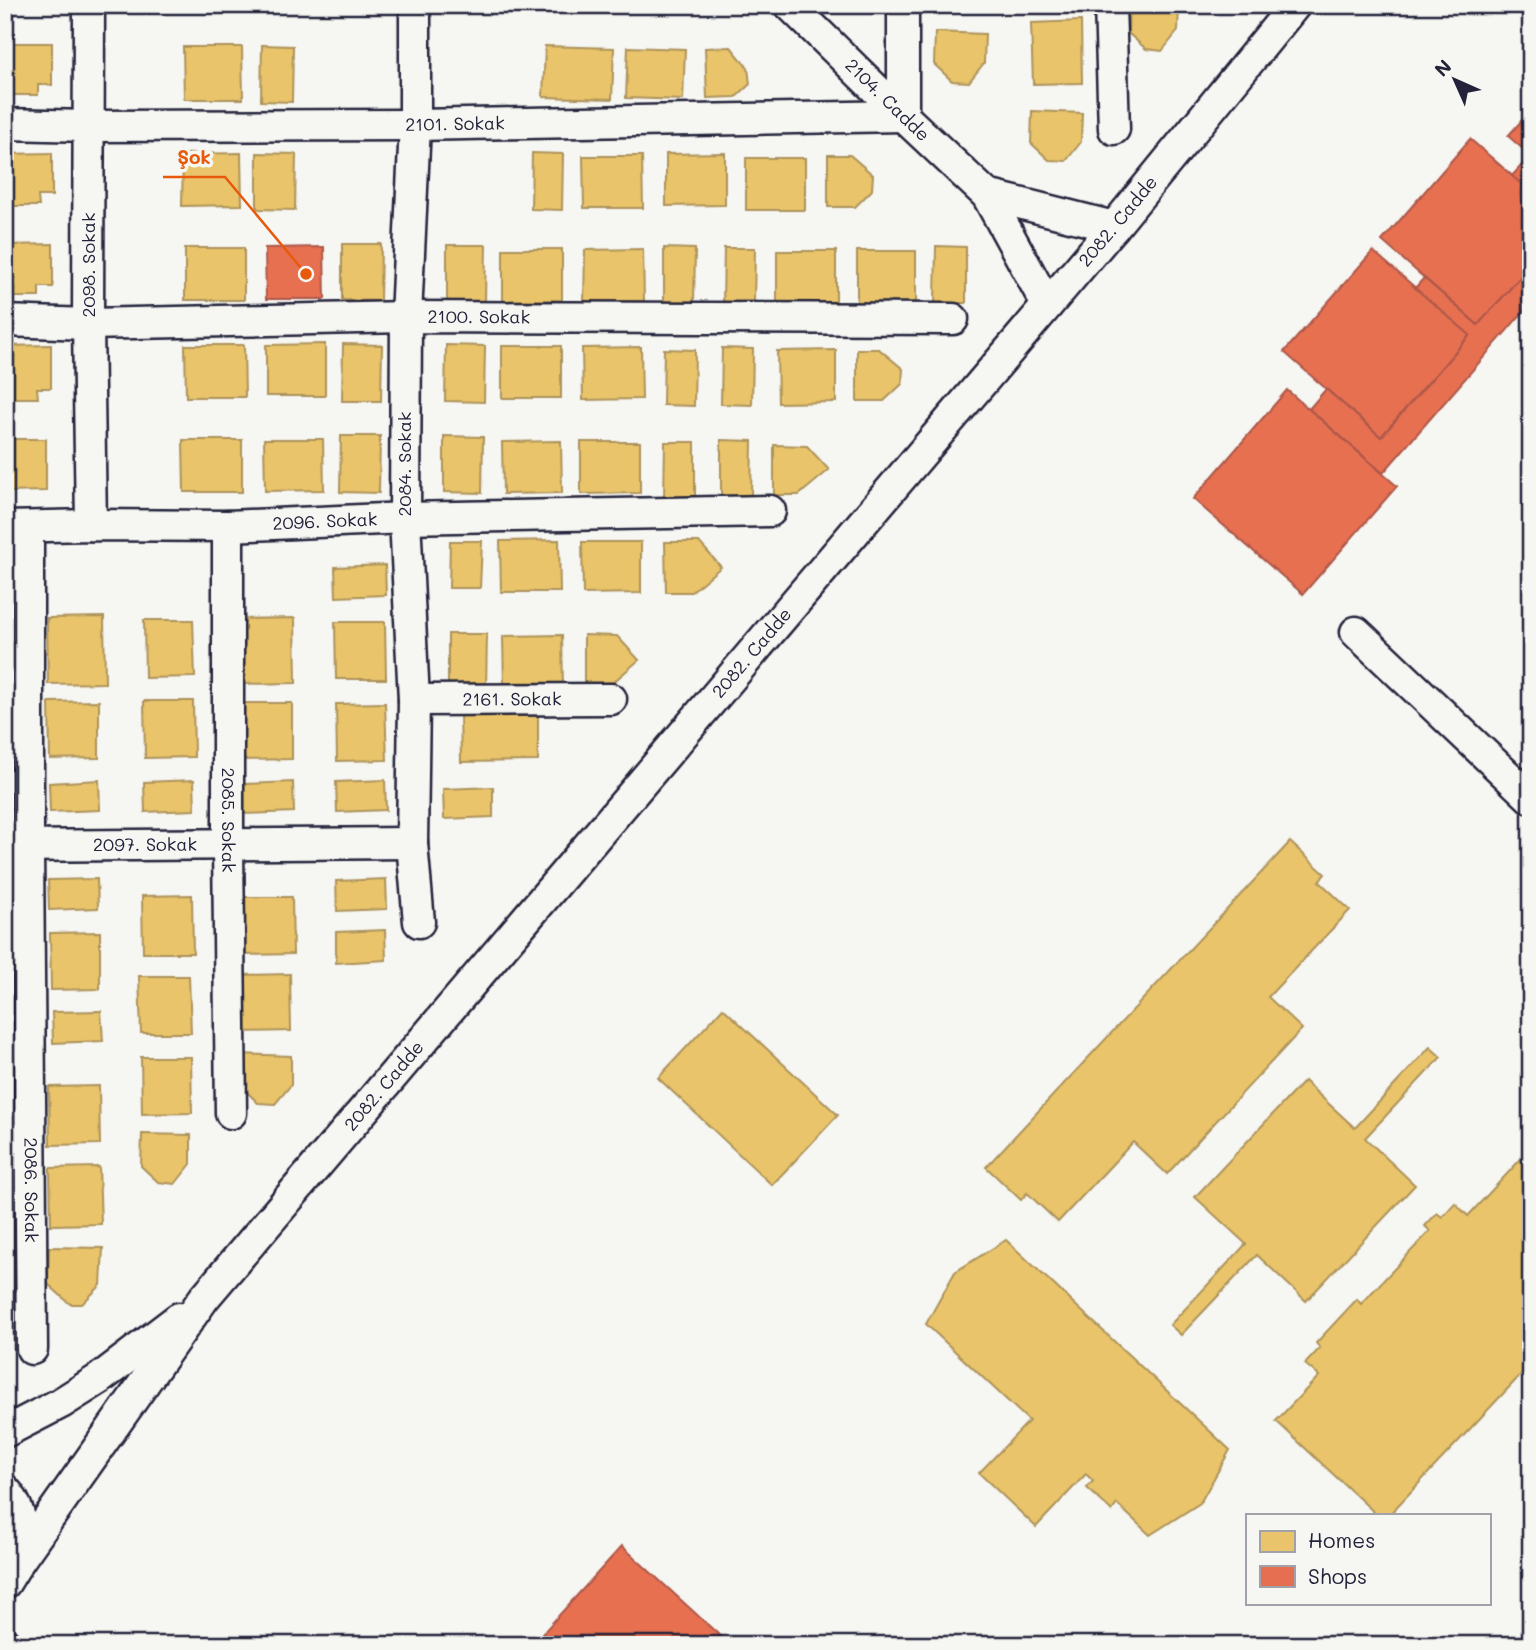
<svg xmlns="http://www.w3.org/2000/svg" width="1536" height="1650" viewBox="0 0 1536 1650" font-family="Mali,sans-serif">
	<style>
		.homes { fill: #e9c46a; stroke: #ad935c; stroke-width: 2 }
		.shops { fill: #e76f51; stroke: #ac584a; stroke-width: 2 }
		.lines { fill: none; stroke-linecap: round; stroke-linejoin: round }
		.street-casing { stroke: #22223b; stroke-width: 35 }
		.street { stroke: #f6f6f2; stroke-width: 30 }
		.labels { text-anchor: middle; stroke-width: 7; stroke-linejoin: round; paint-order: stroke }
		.street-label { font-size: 18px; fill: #22223b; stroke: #f6f6f2 }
		.leader { fill: none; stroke: #e8590c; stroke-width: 2.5 }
		.callout-dot { fill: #e8590c; stroke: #f6f6f2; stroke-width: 2.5 }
		.callout-label { font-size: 19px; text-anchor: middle; font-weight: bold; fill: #e8590c; stroke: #f6f6f2; stroke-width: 7; stroke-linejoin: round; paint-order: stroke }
	</style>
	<rect width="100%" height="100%" fill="#f6f6f2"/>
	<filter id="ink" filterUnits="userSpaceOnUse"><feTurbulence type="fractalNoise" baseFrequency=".0143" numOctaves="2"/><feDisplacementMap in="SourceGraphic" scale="14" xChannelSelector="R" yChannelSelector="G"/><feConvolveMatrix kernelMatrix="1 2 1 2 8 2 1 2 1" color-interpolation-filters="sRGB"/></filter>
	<g filter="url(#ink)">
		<!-- homes -->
		<g class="homes">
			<path d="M937,5h49v5l-49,1z"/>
			<path d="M1033,5h49l1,4 -50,2z"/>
			<path d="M1129,5h50l-1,26 -16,20 -16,-2 -18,-16z"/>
			<path d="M1081,21l1,62 -49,1 -2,-61z"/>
			<path d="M935,32l50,2 -1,29 -15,19 -17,-1 -18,-17z"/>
			<path d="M5,43h47v42h-14v10h-33z"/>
			<path d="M262,45l31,1 -1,56 -31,-1z"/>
			<path d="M545,46l69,2 -2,51 -69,-2z"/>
			<path d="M183,47h59l1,52h-59z"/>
			<path d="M628,47l57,2 -2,51 -57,-2z"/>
			<path d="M731,47l17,21 2,16 -14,13 -29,1 -2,-50z"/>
			<path d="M1032,111l50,2 -1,29 -15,19 -17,-1 -18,-17z"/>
			<path d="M52,153v43h-14l1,10h-34v-52z"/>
			<path d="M241,153l1,52 -60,1 1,-52z"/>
			<path d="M257,153l39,1 -1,56 -38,-1z"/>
			<path d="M532,153l31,1 -1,56 -31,-1z"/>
			<path d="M725,153v52l-59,1v-52z"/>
			<path d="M828,155h22l23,20 -1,15 -17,17h-27z"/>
			<path d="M583,156h59l1,52h-59z"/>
			<rect x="746" y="158" width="59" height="52"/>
			<path d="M53,244v43h-14v10h-34v-52z"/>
			<path d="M342,244h39l-1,57 -38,-1z"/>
			<path d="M447,245h39l-1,56h-38z"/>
			<path d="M936,246l30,1v56h-31z"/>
			<rect x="185" y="248" width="59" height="52"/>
			<path d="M664,248l31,1 -1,56 -30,-1z"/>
			<path d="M724,248h31l-1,56h-31z"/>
			<path d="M503,249h59v51l-59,1z"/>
			<path d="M643,249l1,52 -60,1 1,-52z"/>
			<path d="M777,251h59v51l-59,1z"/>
			<rect x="857" y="251" width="59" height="52"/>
			<path d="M325,344v52h-59v-51z"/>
			<path d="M343,344l39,1 -1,56h-39z"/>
			<path d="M51,345v43h-14l1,10h-33v-52z"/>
			<path d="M185,345h59l1,52h-59z"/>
			<path d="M446,345l39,1 -1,56 -39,-1z"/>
			<rect x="502" y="346" width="59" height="52"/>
			<path d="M641,347l1,52 -59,1 -1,-52z"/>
			<path d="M722,348l31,1 -1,56 -31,-1z"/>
			<path d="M664,349l31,1 -1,56 -31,-1z"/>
			<path d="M857,349h22l24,20 -1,15 -18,17h-27z"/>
			<path d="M836,350v52l-58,1 -1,-52z"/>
			<path d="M341,436h39l-1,57 -39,-1z"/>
			<path d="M444,436l39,1 -1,56 -38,-1z"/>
			<path d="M5,439h41v52l-41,1z"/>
			<path d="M264,439h59l1,51 -59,1z"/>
			<path d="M183,440h59v52h-58z"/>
			<path d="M721,440l31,1 -1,56 -30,-1z"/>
			<path d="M561,441l1,52 -59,1 -1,-52z"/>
			<path d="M581,442h59v51l-59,1z"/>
			<path d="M665,442h30v57l-31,-1z"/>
			<path d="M774,445l33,1 22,24 -30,25h-25z"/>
			<path d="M559,540l1,52h-59l-1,-51z"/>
			<path d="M450,541h32l-2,47h-31z"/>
			<path d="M582,542h59v51l-58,1z"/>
			<path d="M665,542h34l22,25 -30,25h-25z"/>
			<path d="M385,565l1,30 -50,2 -1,-30z"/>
			<path d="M5,616l2,66h-2z"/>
			<path d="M104,617l1,66 -57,1 -1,-66z"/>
			<path d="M295,618l1,65 -57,1v-65z"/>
			<path d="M144,620h49l2,57 -50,1z"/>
			<path d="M335,622h50l1,57h-50z"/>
			<path d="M448,634h39l-1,57 -38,-1z"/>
			<path d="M562,635l1,52h-59l-1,-51z"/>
			<path d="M584,635l33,1 22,24 -29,25h-26z"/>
			<path d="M99,701v57l-49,1 -1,-57z"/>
			<path d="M144,701h49l1,56 -49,1z"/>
			<path d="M242,703h50v56l-49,1z"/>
			<path d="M385,703l2,57 -50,1 -1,-57z"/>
			<path d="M538,710v51l-77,1 -1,-51z"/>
			<path d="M99,780l1,30 -50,2 -1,-29z"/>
			<path d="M194,780l1,30 -50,2 -1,-30z"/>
			<path d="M385,780l1,30 -49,2 -1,-30z"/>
			<path d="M293,782l1,30 -50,2v-30z"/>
			<path d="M493,787v30l-49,2 -1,-30z"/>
			<path d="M1290,842l35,32 -6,7 31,29 -82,87 34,32 -135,145 -34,-32 -75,80 -31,-29 -6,7 -35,-33z"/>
			<path d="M97,879l1,29 -49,2 -1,-30z"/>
			<path d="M386,879l1,30 -50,2 -1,-30z"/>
			<path d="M192,895l1,58h-50l-1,-57z"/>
			<path d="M243,897h49l1,57 -50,1z"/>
			<path d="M385,930l1,30 -50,3v-31z"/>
			<path d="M100,932v57l-49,1 -1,-57z"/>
			<path d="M290,974l1,57 -50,1 -1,-57z"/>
			<path d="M139,976h50l2,57h-50z"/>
			<path d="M723,1008l115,107 -66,70 -114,-107z"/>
			<path d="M101,1011l2,30 -50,2 -1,-31z"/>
			<path d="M1430,1047l11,10 -76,81 50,47 -109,116 -49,-46 -76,80 -11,-10 76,-81 -51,-47 109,-116 51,47z"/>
			<path d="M241,1054l50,2v29l-16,19 -17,-1 -17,-17z"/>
			<path d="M141,1057h50l1,56 -50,1z"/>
			<path d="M99,1086l1,58 -50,1 -1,-58z"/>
			<path d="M142,1134l49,1v29l-16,20 -17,-2 -17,-16z"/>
			<path d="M1531,1148v216l-142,151h-12l-101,-94 43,-45 -14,-12 15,-16 -4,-5 41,-44 4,5 69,-73 -5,-5 12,-13 5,4 13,-14 13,13z"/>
			<path d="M99,1167l2,57 -50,1 -1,-57z"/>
			<path d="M1006,1240l224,210 -30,53 -50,32 -33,-31 -5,7 -25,-23 6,-7 -7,-7 -50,53 -57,-54 50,-52 -103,-97 29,-52z"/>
			<path d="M49,1247l54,1 -2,37 -19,19h-12l-22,-20z"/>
		</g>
		<!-- shops -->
		<g class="shops">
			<path d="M1531,110v46l-23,-20z"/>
			<path d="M1470,139l61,53v73l-53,60 -96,-84z"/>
			<path d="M1530,156h1v36l-19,-16z"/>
			<path d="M324,247l1,52h-59l-1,-51z"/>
			<path d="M1373,251l97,84 -89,102 -97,-85z"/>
			<path d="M1531,265v38l-148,170 -74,-64 17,-20 55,48 89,-102 -55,-47 9,-10 54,47z"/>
			<path d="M1287,390l110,96 -94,108 -110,-95z"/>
			<path d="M622,1546l108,99h-198z"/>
		</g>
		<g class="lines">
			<defs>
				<g id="street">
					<path d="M89,5l-1,319 3,201"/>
					<path d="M415,5v120l-9,192 -1,201 9,182 -2,143 7,79"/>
					<path id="s1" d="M790,5l113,111 84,79 60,110"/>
					<path d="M1110,5l4,124"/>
					<path id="s2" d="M5,124l84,2 326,-1 488,-9v-111"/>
					<path d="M987,195l127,32"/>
					<path id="s3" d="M5,321l83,3 318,-7 547,2"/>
					<path id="s4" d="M228,526v319l3,268"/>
					<path id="s5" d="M5,527l86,-2 137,1 177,-8 365,-7"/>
					<path id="s6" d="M28,528v318l4,503"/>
					<path d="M1356,632l175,166"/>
					<path id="s7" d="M414,700l197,-1"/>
					<path id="s8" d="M5,846l407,-3"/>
					<path d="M5,1432l56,-29 38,-24 80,-61"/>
					<path d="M5,1490c12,12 18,33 18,49 -1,7 -4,16 -5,23"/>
					<path id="s9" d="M5,1583l13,-21 186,-264 910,-1071 181,-222"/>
					<path d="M5,1644l1,1"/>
				</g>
			</defs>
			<!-- street casing -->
			<use href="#street" class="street-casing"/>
			<!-- street -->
			<use href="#street" class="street"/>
		</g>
	</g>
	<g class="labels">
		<!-- street labels -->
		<g class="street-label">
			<text dy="6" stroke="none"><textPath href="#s1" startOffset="136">2104. Cadde</textPath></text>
			<text dy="6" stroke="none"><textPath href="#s2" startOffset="450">2101. Sokak</textPath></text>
			<text dy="6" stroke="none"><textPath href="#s9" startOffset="1760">2082. Cadde</textPath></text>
			<text transform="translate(89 265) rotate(-90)" y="6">2098. Sokak</text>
			<text dy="6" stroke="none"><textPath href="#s3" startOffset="474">2100. Sokak</textPath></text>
			<text transform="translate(405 464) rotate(-90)" y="6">2084. Sokak</text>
			<text dy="6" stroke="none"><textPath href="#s5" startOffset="320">2096. Sokak</textPath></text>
			<text dy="6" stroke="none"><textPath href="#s9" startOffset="1194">2082. Cadde</textPath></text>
			<text dy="6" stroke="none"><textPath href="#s7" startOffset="98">2161. Sokak</textPath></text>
			<text dy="6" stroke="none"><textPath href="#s4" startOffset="294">2085. Sokak</textPath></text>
			<text dy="6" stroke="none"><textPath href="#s8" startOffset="140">2097. Sokak</textPath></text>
			<text dy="6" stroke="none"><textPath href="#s9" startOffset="626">2082. Cadde</textPath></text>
			<text dy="6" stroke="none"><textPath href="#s6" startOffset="662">2086. Sokak</textPath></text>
		</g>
	</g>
	<!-- callouts -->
	<path class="leader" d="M306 274L225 177H163"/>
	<circle class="callout-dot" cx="306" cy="274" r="7"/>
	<g class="callout-label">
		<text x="194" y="164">Şok</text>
	</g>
	<!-- margin -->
	<rect width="1536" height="1650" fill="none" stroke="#f6f6f2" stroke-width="28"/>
	<rect x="14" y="14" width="1508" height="1622" fill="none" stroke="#22223b" stroke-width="2.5" filter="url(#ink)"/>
	<!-- legend -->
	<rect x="1246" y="1514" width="245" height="91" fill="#f6f6f2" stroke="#a1a1a9" stroke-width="2"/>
	<rect x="1260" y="1531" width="35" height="21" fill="#e9c46a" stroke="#a1a1a9" stroke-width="2"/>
	<text x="1308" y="1548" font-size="21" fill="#22223b">Homes</text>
	<rect x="1260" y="1566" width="35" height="21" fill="#e76f51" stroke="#a1a1a9" stroke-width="2"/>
	<text x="1308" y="1584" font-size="21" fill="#22223b">Shops</text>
	<!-- north arrow -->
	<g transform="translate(1455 80) rotate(315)" stroke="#f6f6f2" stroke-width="5" paint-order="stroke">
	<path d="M0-5L12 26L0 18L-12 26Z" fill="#22223b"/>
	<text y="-10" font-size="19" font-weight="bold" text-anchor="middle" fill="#22223b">N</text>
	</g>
</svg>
